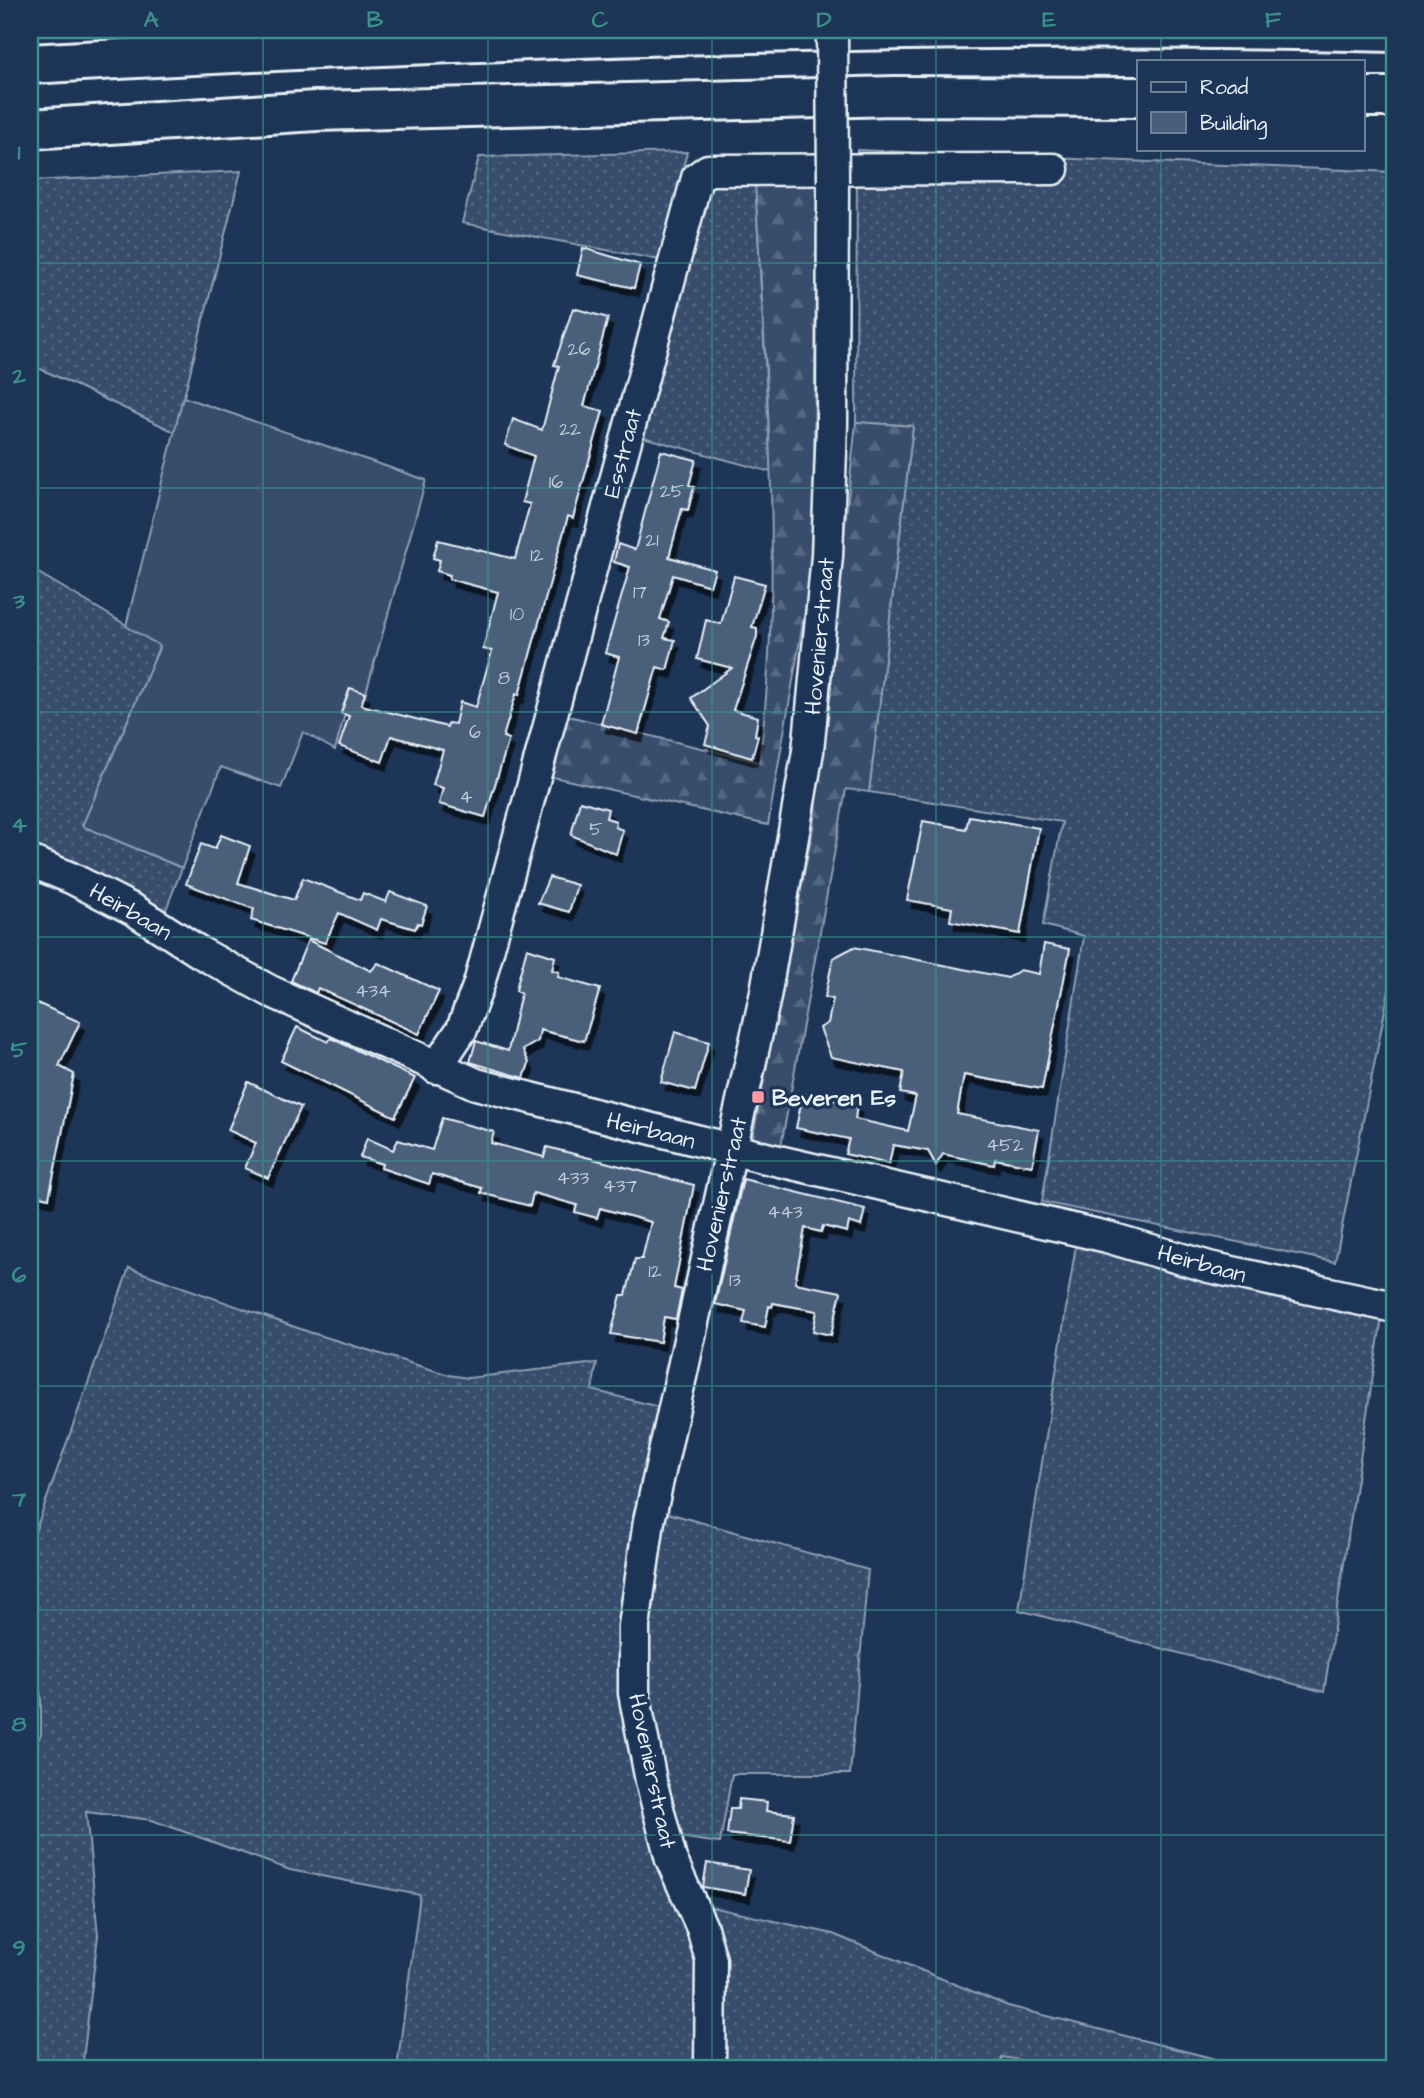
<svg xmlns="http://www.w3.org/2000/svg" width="1424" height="2098" viewBox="0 0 1424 2098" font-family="'Architects Daughter',sans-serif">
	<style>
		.grass { fill: url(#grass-dots); stroke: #909fb2; stroke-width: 2 }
		.forest { fill: url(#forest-firs); stroke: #909fb2; stroke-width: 2 }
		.garden { fill: #374d6c; stroke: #909fb2; stroke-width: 2 }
		.building { fill: #495e7a; stroke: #e8f1f8; stroke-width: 2; filter: url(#shadow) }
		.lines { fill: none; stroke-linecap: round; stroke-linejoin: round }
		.minor-casing { stroke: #e8f1f8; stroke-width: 35 }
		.highway-casing { stroke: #e8f1f8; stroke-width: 44 }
		.minor { stroke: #1d3557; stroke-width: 30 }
		.highway { stroke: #1d3557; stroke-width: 38 }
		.minor-bridge-casing { stroke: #e8f1f8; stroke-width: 35; stroke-linecap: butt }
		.minor-bridge { stroke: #1d3557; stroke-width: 30 }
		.grid { fill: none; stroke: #3a8f8a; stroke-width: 2; stroke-opacity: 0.55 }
		.poi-dot { fill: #ff9aa2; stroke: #1d3557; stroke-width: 2.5 }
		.labels { text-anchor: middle; stroke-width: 7; stroke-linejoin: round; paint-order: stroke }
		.number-label { font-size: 19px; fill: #c0ccd8 }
		.street-label { font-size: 23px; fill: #e8f1f8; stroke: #1d3557 }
		.poi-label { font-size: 23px; font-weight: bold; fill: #e8f1f8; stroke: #1d3557; text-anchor: start }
		.neatline { fill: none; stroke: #3a8f8a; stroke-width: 2.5 }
		.grid-label { font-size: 23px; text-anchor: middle; font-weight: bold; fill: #3a8f8a }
	</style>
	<defs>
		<pattern id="grass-dots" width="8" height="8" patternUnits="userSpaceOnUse" patternTransform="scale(1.75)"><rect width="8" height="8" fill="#374d6c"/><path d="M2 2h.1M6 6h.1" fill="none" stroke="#546782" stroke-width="1.8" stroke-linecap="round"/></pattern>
		<pattern id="forest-firs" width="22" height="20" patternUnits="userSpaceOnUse" patternTransform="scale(1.75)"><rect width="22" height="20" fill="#374d6c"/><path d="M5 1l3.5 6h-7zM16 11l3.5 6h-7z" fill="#546782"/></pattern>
		<filter id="shadow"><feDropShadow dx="4.5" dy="8" stdDeviation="0" flood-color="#0009"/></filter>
	</defs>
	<rect width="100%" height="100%" fill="#1d3557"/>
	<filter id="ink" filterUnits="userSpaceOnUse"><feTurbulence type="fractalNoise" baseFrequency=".0143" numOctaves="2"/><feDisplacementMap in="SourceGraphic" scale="14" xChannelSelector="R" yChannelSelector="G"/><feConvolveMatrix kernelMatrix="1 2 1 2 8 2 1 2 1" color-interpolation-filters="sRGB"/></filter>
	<g filter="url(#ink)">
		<!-- grass -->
		<g class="grass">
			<path d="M857,150l537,22v793l-59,297 -293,-60 42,-266 -41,-11 19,-103 -193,-30 44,-366 -57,-4z"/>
			<path d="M687,152l-27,108 -198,-37 17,-66z"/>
			<path d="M241,171l-66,261 -145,-68v-183z"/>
			<path d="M755,179l16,293 -132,-36 59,-253z"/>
			<path d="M30,568l130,77 -77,181 99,42 -18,47 -134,-64z"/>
			<path d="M1077,1238l306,72 -59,382 -305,-82z"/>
			<path d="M129,1268l180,64 140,43 19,3 129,-15 -5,27 71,18 -34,183 67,356 5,121h-304l23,-173 -130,-25 -138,-50 -66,-8 12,123 -16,133h-52v-322h5l6,-12v-38l-11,-31v-119z"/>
			<path d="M661,1511l207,59 -18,204h-118l-12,69 -47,-7 -29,-144 -1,-42z"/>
			<path d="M702,1905l131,29 175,72 243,62h-186l-63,-11 -2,11h-279z"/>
		</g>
		<!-- forest -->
		<g class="forest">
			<path d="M755,179l62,1 -4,385 -45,260 -224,-50 16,-61 199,48c26,-193 6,-389 -4,-583z"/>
			<path d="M856,422l57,4 -44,366 -23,-3 -65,357 -29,-5 61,-313z"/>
		</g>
		<!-- garden -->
		<path class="garden" d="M183,397l243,83 -65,230 -14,-3 -12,43 -32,-18 -22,56 -60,-21 -39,101 -100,-42 78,-180 -34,-20z"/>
		<!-- building -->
		<g class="building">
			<path d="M583,248l57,17 -6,23 -57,-13z"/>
			<path d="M573,308l35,10 -24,88 19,5 -30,107 -5,-2 -49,179 -3,-1 -13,43 6,2 -24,78 -46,-13 4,-16 -10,-3 10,-35 -52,-14 -9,26 -43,-16 10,-30 -8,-3 9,-25 15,5 -4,12 86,22 1,-4 7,1 5,-22 16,5 16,-56 -9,-2 15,-57 -49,-13 1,-4 -13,-4 3,-11 -7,-2 5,-18 77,19 15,-55 -8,-2 12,-46 -29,-11 8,-26 29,11 17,-64 -5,-1z"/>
			<path d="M661,451l35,9 -7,25 5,2 -6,23 -6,-1 -13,48 46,13 -5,16 -37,-11 -13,44 9,3 -5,16 11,2 -8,30 -10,-3 -19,67 -37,-10 18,-67 -14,-4 25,-86 -16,-5 4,-18 17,6z"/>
			<path d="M734,576l31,8 -13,43 5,1v8l-24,74 25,7 -3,18 3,1 -6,22 -47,-14 5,-18 -19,-28 41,-30 -35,-9 9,-39 15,4z"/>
			<path d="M580,801l28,8 -2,9 10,3 -1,6 8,3 -7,24 -45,-19z"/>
			<path d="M969,816l70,12 -19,106 -70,-13 2,-13 -45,-8 16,-79 43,8z"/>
			<path d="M221,835l29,11 -12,37 56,17 9,-22 57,22 3,-7 23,9 4,-10 37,14 -6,18 -3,-1 -3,6 -34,-10 -4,11 -38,-17 -14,30 -74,-23 3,-11 -68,-25 15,-40 14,5z"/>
			<path d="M549,877l28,8 -8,27 -31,-9z"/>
			<path d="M308,940l63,31 7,-8 61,28 -20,43 -101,-46 -2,5 -25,-12z"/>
			<path d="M1044,944l26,5 -28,140 -78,-14 -7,39 82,16 -7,36 -37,-7 -1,6 -51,-11 -7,11 -8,-14 -35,-6 -4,19 -44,-10 4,-15 -53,-11 7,-34 54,11 -2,14 53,12 8,-35 -16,-3 4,-21 -73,-15 -11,-29 8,-5 5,-24 -8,-2 8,-39 21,-11 154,31 12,-8 19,4z"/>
			<path d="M527,948l28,9 -3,13 7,2 -1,5 42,12 -16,52 -44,-11 -2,11 -15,9 6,13 -5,15 -54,-16 6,-21 32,10 13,-58 -5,-2 2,-10z"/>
			<path d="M30,1000l50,22 -21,44 15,8 -25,124 -19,-4z"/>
			<path d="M297,1027l31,15 3,-4 84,40 -20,39 -114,-56z"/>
			<path d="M675,1032l34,10 -14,49 -34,-9z"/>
			<path d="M248,1082l53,25 -33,71 -23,-10 11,-25 -28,-13z"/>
			<path d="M442,1118l52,14 -3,11 53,14 3,-10 147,38 -20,103 8,2 -6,29 -12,-2 -4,25 -49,-8 10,-39h5l9,-36h7l9,-37 -51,-14 -3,10 -22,-6 2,-7 -44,-12 -3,13 -49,-13 1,-5 -50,-14 -3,10 -48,-16 1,-4 -22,-7 7,-19 26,12 5,-10 34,10z"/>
			<path d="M743,1179l122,30 -4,17 -12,-4 -2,10 -24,-6 -2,6 -16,-4 -10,55 46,9 -10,43 -18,-4 4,-20 -44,-8 -1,4 -3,-1 -4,21 -22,-4 3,-12 -31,-7z"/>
			<path d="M739,1799l28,3 -1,9 28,3 -4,27 -63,-7 3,-25h8z"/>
			<path d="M707,1863l42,7 -4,24 -42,-7z"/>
		</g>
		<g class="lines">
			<defs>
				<g id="minor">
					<path d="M30,861l41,17 63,32 67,43 69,38 206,93 290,74 341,79 102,30 185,40"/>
					<path d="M436,1068l26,-39 17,-45 218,-806 11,-8 345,-1"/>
					<path d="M710,2068l1,-108 -9,-32 -31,-69 -20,-78 -17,-88v-67l15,-105 116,-524 43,-246 19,-195 5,-131 1,-243"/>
				</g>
				<g id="highway">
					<path d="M30,64c454,-26 909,-43 1364,-32"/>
					<path d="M1363,97h31"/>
					<path d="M30,129l286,-18 578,-15 245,1"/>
				</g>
			</defs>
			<!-- minor casing -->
			<use href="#minor" class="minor-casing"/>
			<!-- highway casing -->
			<use href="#highway" class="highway-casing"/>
			<!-- minor -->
			<use href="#minor" class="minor"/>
			<!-- highway -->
			<use href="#highway" class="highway"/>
			<defs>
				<path id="minor-bridge" d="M832,30l1,152"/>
			</defs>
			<!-- minor-bridge casing -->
			<use href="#minor-bridge" class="minor-bridge-casing"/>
			<!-- minor-bridge -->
			<use href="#minor-bridge" class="minor-bridge"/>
		</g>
	</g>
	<!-- grid -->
	<path class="grid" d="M263,30v2038M488,30v2038M712,30v2038M936,30v2038M1161,30v31M1161,149v1919M30,263h1364M30,488h1364M30,712h1364M30,937h1364M30,1161h1364M30,1386h1364M30,1610h1364M30,1835h1364"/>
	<!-- markers -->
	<rect class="poi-dot" x="751" y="1090" width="14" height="14" rx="3.5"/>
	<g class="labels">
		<!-- number labels -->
		<g class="number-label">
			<text x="579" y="355">26</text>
			<text x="570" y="435">22</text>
			<text x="556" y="488">16</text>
			<text x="672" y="497">25</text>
			<text x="652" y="546">21</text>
			<text x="537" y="561">12</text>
			<text x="640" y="598">17</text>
			<text x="517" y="620">10</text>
			<text x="644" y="646">13</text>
			<text x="504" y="684">8</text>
			<text x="475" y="738">6</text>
			<text x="466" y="803">4</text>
			<text x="596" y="835">5</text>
			<text x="373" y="997">434</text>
			<text x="1005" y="1151">452</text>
			<text x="573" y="1184">433</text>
			<text x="620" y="1192">437</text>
			<text x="785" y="1218">443</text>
			<text x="655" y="1277">12</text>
			<text x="735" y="1286">13</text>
		</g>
		<!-- street labels -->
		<g class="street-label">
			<text transform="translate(622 453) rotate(-75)" y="8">Esstraat</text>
			<text transform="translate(819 636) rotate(-85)" y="8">Hovenierstraat</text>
			<text transform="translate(131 911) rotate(30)" y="8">Heirbaan</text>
			<text transform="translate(651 1130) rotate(14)" y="8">Heirbaan</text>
			<text transform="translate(721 1194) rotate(-77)" y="8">Hovenierstraat</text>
			<text transform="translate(1202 1263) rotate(15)" y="8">Heirbaan</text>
			<text transform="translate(653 1771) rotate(78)" y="8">Hovenierstraat</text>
		</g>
		<!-- poi labels -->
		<g class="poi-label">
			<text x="772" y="1105">Beveren Es</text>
		</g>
	</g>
	<!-- margin -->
	<rect width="1424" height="2098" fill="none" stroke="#1d3557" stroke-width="77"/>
	<!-- legend -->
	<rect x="1137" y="60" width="228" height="91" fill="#1d3557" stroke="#6e8097" stroke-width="2"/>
	<rect x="1151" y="82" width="35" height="10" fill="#1d3557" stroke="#6e8097" stroke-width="2"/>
	<text x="1200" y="94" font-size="21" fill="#e8f1f8">Road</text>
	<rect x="1151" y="112" width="35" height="21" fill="#495e7a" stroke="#6e8097" stroke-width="2"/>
	<text x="1200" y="130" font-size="21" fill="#e8f1f8">Building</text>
	<rect x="38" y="38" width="1348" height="2022" class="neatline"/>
	<g class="grid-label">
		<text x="151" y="27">A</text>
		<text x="375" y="27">B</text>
		<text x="600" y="27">C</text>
		<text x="824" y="27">D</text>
		<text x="1049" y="27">E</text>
		<text x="1273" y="27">F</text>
		<text x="19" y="159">1</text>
		<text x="19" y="383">2</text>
		<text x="19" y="608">3</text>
		<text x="19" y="832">4</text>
		<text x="19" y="1057">5</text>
		<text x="19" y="1282">6</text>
		<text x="19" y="1506">7</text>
		<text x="19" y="1731">8</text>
		<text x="19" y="1955">9</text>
	</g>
</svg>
